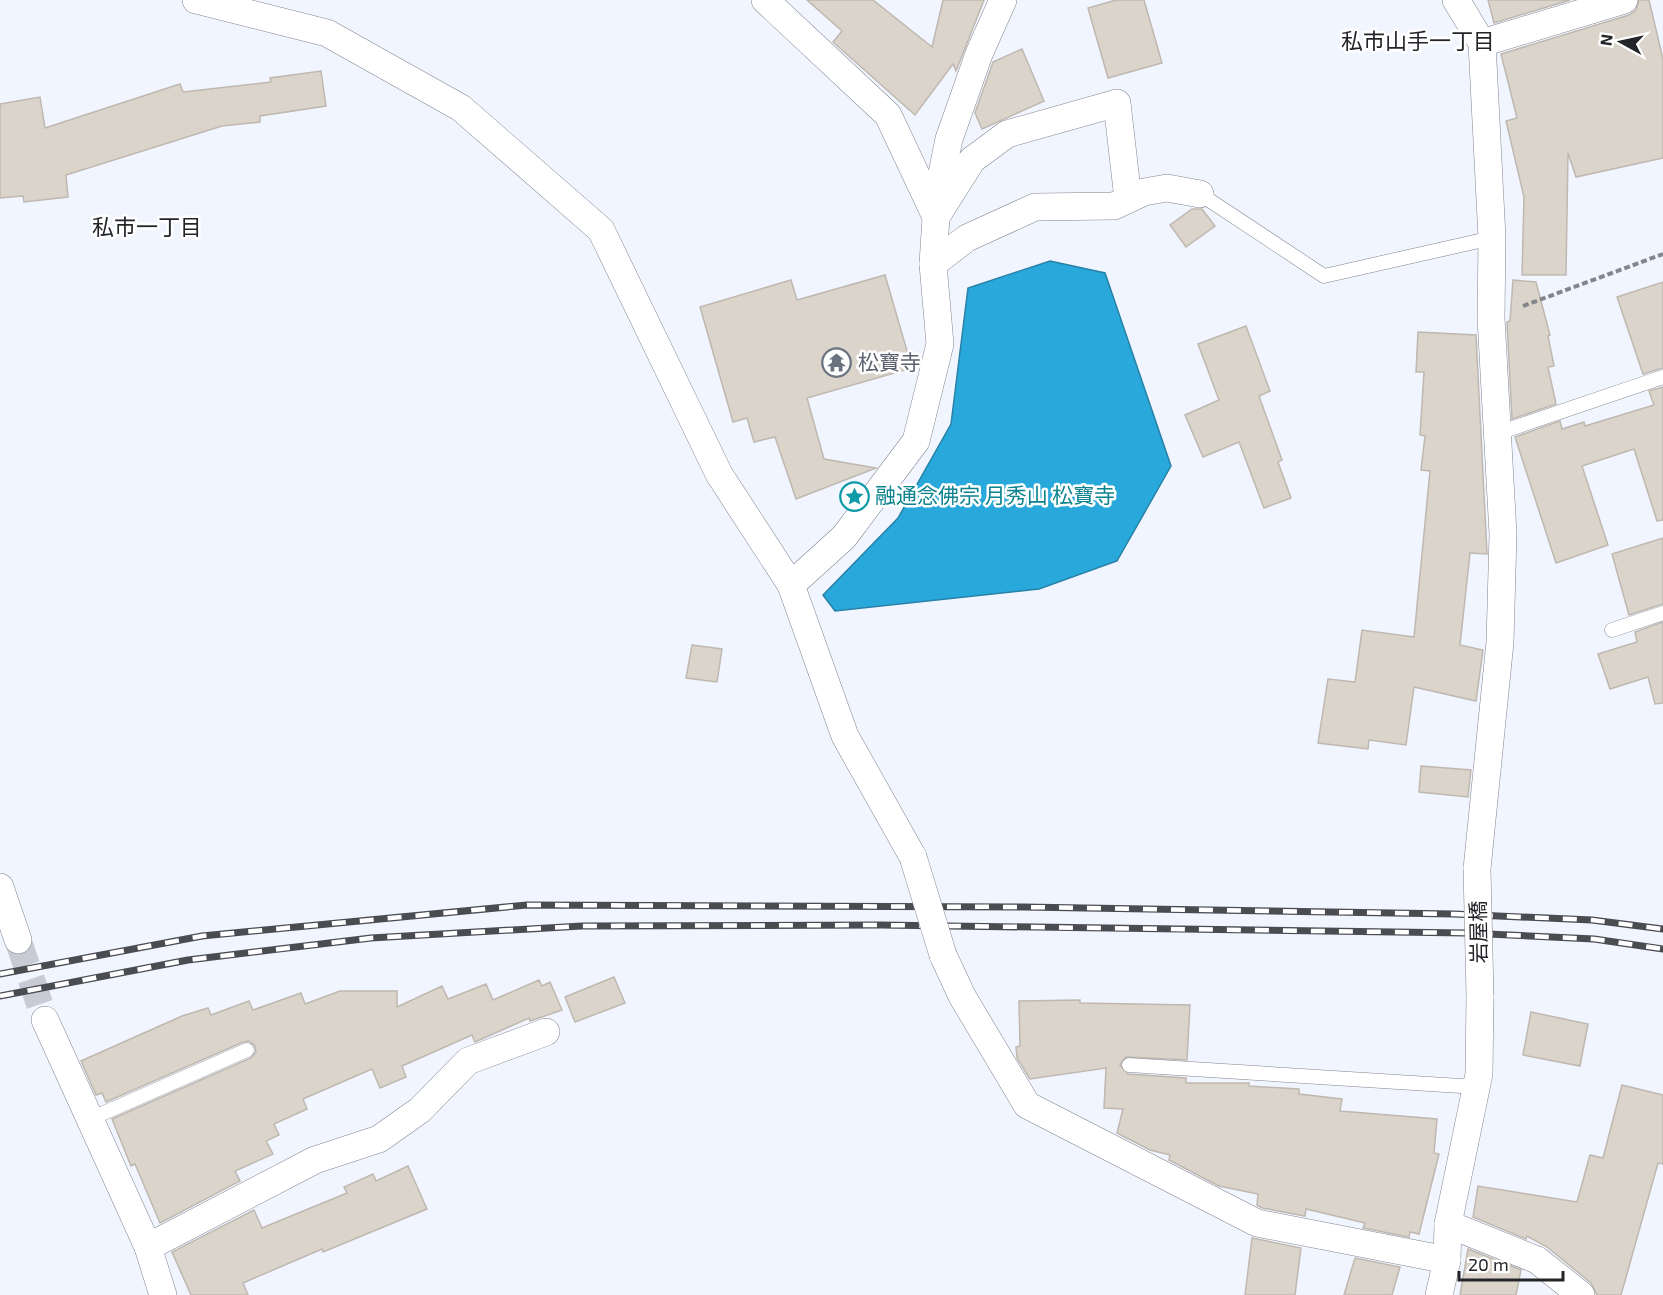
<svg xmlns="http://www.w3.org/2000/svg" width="1663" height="1295" viewBox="0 0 1663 1295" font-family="'Exo 2','Noto Sans JP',sans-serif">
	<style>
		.water { fill: #29a9db; stroke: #2881a6; stroke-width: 1.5 }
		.building { fill: #dbd4cb; stroke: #bfb8b0; stroke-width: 1.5 }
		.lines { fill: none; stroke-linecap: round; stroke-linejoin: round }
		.street-tunnel { stroke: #c8cbd4; stroke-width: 27; stroke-dasharray: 27 14; stroke-linecap: butt }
		.lane-casing { stroke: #82858e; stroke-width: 15 }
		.street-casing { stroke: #82858e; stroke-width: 28 }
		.path { stroke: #84868d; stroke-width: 4; stroke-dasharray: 6 3; stroke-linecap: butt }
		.lane { stroke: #fff; stroke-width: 14 }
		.street { stroke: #fff; stroke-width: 27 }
		.rail-casing { stroke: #4a4c51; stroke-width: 7 }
		.rail { stroke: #fff; stroke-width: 4.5; stroke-dasharray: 14; stroke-linecap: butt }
		.street-bridge-casing { stroke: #82858e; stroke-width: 28; stroke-linecap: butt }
		.street-bridge { stroke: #fff; stroke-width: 27 }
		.labels { text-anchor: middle; stroke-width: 5; stroke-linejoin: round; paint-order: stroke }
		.worship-label { font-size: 21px; fill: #5b616d; stroke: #fff; text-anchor: start }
		.culture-label { font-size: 21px; fill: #0d838f; stroke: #fff; text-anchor: start }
		.street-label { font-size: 21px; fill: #242529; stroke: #fff }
		.neighbourhood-label { font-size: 22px; fill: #242529; stroke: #fff }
	</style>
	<rect width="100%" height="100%" fill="#f1f5ff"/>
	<!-- water -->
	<path class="water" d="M1050,261l55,12 66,193 -54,95 -78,28 -204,22 -12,-16 75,-77 53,-94 17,-136z"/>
	<!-- building -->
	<g class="building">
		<path d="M807,0h66l59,47 11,-47h41l-28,71 -3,-7 -38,51 -82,-73 9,-11z"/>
		<path d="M1116,0h28l18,63 -54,15 -20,-70z"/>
		<path d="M1488,0h82l-76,23z"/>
		<path d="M1639,0h10l14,59v99l-87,19 -8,-24 -2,122h-44l2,-78 -18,-76 11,-3 -16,-64 128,-39 7,-5z"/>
		<path d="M1022,49l22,52 -62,28 -7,-16 18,-51z"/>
		<path d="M321,71l5,35 -66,10v6l-38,4 -156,49 2,22 -44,5 -1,-6 -23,2v-94l40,-7 5,31 135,-44 3,8 88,-10 -1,-4z"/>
		<path d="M1192,209h10l13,17 -29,21 -16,-22z"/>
		<path d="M885,275l27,93 -105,30 17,61 52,9 -80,31 -21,-62 -21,5 -7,-24 -14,4 -33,-115 91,-27 6,20z"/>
		<path d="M1513,280l23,2 14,53 -2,1 6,30 -6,1 8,37 -44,15 -5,-97 3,-1z"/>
		<path d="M1663,282v86l-20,6 -26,-77z"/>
		<path d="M1246,326l24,65 -11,5 23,64 -4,2 13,36 -27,10 -25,-66 -36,15 -18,-42 34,-15 -21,-56z"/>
		<path d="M1418,332l58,3 11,219 -17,-1 -10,92 23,5 -7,51 -62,-14 -8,58 -37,-5 -1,9 -50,-6 10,-64 27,3 7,-52 52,7 16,-166 -9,-1 4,-34 -5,-1 4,-63h-8z"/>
		<path d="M1663,387v133l-6,1 -23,-72 -52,17 26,79 -52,18 -41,-126 45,-16 2,8 22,-7 1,4 69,-21 -5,-14z"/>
		<path d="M1663,538v66l-34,11 -17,-61z"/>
		<path d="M1663,622v81l-8,1 -7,-27 -38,12 -12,-35 39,-12 -2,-10z"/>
		<path d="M692,645l30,4 -5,33 -31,-4z"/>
		<path d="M1421,766l50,4 -3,27 -49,-5z"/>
		<path d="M614,977l11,26 -50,19 -10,-25z"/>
		<path d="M539,980l3,6 8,-4 12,28 -32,11 -1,-3 -54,24 -3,-7 -70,31 4,11 -26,11 -8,-19 -69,30 4,10 -33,15 5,11 -13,6 7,13 -38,17 5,10 -80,42 -25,-59 -4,2 -19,-47 139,-61 5,-6 -1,-6 -6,-5 -6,1 -137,60 -4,-9 -6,2 -15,-34 101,-45 26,-8 3,7 38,-14 4,9 48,-17 4,11 35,-13h57v16l45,-21 6,13 38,-15 7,16z"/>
		<path d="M1080,1000v3l110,2 -3,55 -61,-3 -6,8 8,9 58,4v5h63v3l50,3v5l43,5 -2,12 97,8 -3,34 5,1 -20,80 -9,-2 -1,5 -46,-9 2,-5 -59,-14 -1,7 -43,-8 -5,-3 1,-11 -39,-8 -50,-26 1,-5 -20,-5 -33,-17 6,-24 -19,-1 2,-40 -76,11 -13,-21 -1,-11 4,-1 -1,-45z"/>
		<path d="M1531,1012l57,12 -8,42 -57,-11z"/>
		<path d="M1622,1085l41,10v69l-5,-1 -37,132h-24l-6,-12 -44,-36 -20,-11 -1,3 -53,-22 5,-31 99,16 13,-47 13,3z"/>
		<path d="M408,1166l19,43 -104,43 -1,-3 -79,34 5,12h-57l-19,-43 82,-42 8,18 85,-35 -3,-6 29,-13 3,7z"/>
		<path d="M1252,1238l49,10 -6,47h-50z"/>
		<path d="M1468,1249l53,21 -5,25h-56z"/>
		<path d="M1355,1258l45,9 -8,28h-48z"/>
	</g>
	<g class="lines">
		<!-- street-tunnel -->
		<path class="street-tunnel" d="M18,940l27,80"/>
		<defs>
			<g id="lane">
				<path d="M1200,194l124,82 168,-38"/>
				<path d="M1498,433l165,-56"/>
				<path d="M1612,630l51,-17"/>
				<path d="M1129,1065l348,22"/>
				<path d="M90,1119l157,-69"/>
			</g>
			<g id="street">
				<path d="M196,0l131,33 134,75 140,122 118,244 72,111 54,151 68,121"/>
				<path d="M765,0l123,115 48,102 -3,47 7,80 -24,97 -72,96 -53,48"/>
				<path d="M1456,0l26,43 10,195 -1,80 12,216 -3,108 -23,227"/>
				<path d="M1482,43l142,-43"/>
				<path d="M935,208l14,-69 30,-85 24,-54"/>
				<path d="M936,217l36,-57 35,-26 110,-31 11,96"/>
				<path d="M933,264l34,-26 68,-31 79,-1 30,-14 23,-4 33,6"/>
				<path d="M0,887l18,53"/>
				<path d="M943,955l19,41 65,109 230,118 190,37"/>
				<path d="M45,1020l103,227 15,48"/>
				<path d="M1448,1224l89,36 44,35"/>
				<path d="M148,1247l167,-87 64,-21 41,-29 48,-49 78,-29"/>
				<path d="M1439,1295l8,-35 1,-36 31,-150 1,-78"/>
			</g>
		</defs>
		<!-- lane casing -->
		<use href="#lane" class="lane-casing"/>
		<!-- street casing -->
		<use href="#street" class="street-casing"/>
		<!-- path -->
		<path class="path" d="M1523,306l140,-52"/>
		<!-- lane -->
		<use href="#lane" class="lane"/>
		<!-- street -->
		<use href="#street" class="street"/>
		<defs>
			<g id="rail">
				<path d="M0,974l202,-38 325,-31 496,2 431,7 138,6 71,9"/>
				<path d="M0,996l188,-36 183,-22 211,-12 298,-1 586,8 128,6 69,10"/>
			</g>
		</defs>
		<!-- rail casing -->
		<use href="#rail" class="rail-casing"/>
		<!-- rail -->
		<use href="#rail" class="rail"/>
		<defs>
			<g id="street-bridge">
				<path d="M913,857l30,98"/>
				<path d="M1477,869l3,127"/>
			</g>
		</defs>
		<!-- street-bridge casing -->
		<use href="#street-bridge" class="street-bridge-casing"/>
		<!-- street-bridge -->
		<use href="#street-bridge" class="street-bridge"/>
	</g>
	<!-- icons -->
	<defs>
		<symbol id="temple-ring" viewBox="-11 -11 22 22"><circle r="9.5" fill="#fff" stroke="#6b7280" stroke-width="1.5"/><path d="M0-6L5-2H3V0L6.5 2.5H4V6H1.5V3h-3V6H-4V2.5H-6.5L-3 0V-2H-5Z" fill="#6b7280"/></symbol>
		<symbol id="sight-ring" viewBox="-11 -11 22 22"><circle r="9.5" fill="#fff" stroke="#0f9aa8" stroke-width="1.5"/><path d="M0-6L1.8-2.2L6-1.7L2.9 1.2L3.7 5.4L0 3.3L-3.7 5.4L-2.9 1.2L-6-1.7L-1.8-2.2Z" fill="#0f9aa8"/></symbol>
	</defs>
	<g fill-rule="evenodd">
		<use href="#temple-ring" x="820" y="346" width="33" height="33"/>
		<use href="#sight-ring" x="838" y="480" width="33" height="33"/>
	</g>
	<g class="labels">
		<!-- worship labels -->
		<g class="worship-label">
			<text x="858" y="370">松寶寺</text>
		</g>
		<!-- culture labels -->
		<g class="culture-label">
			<text x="875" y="503">融通念佛宗 月秀山 松寶寺</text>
		</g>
		<!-- street labels -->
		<g class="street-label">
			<text transform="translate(1479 932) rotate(-91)" y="7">岩屋橋</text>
		</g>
		<!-- neighbourhood labels -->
		<g class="neighbourhood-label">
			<text x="1418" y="49">私市山手一丁目</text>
			<text x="147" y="235">私市一丁目</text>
		</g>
	</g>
	<!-- north arrow -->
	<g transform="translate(1621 42) rotate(278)" stroke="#ffffff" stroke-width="4.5" paint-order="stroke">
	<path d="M0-4.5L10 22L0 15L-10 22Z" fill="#242529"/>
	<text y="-9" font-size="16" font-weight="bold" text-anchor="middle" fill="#242529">N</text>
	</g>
	<!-- scale -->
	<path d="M1459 1271v9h104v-9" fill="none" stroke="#242529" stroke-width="3"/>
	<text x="1468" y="1271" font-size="18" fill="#242529" stroke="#ffffff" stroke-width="4.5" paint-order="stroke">20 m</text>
</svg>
